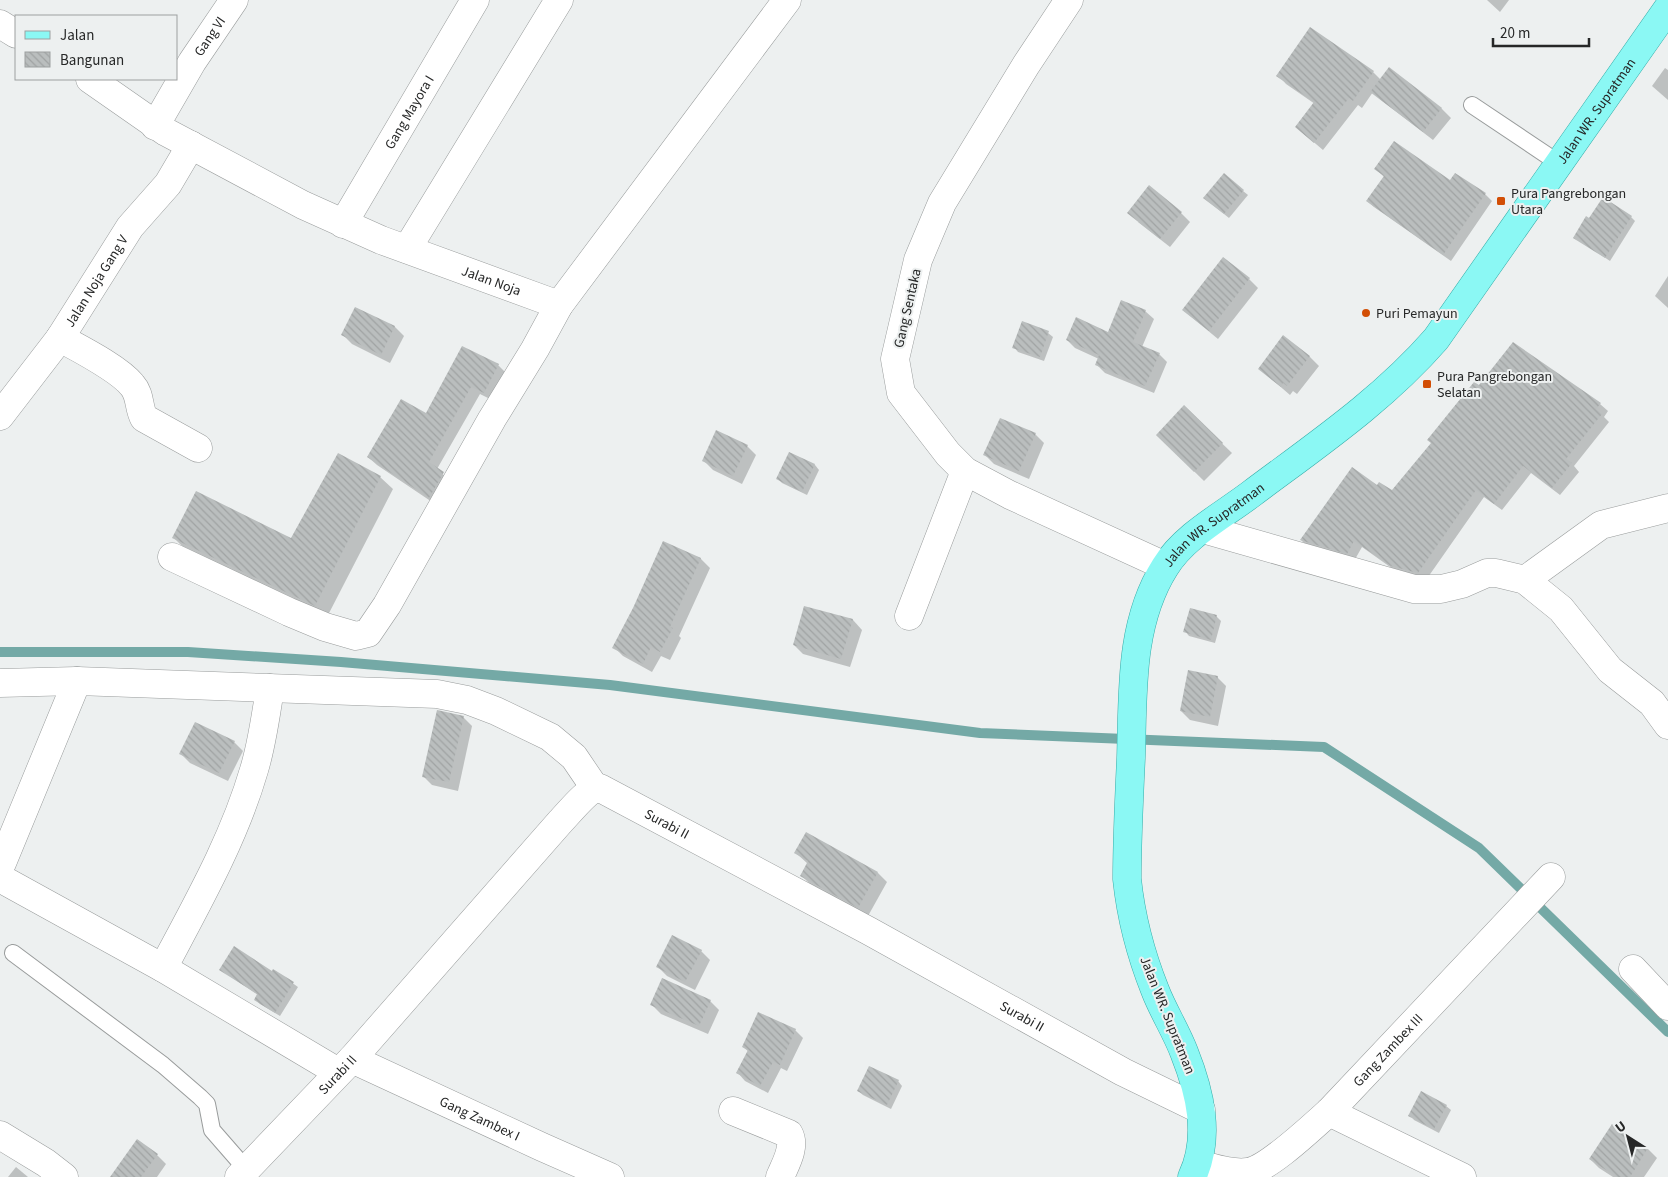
<svg xmlns="http://www.w3.org/2000/svg" width="1668" height="1177" viewBox="0 0 1668 1177" font-family="'Source Sans 3',sans-serif">
	<style>
		.shadow { fill: #0003 }
		.lines { fill: none; stroke-linecap: round; stroke-linejoin: round }
		.stream { stroke: #74a9a6; stroke-width: 10 }
		.building { fill: url(#building-back-hatch) }
		.lane-casing { stroke: #999c9c; stroke-width: 18 }
		.street-casing { stroke: #999c9c; stroke-width: 29 }
		.primary-casing { stroke: #35aca8; stroke-width: 29 }
		.lane { stroke: #fff; stroke-width: 16 }
		.street { stroke: #fff; stroke-width: 28 }
		.primary { stroke: #8bf8f4; stroke-width: 28 }
		.poi-dot { fill: #d24e05; stroke: #edf0f0; stroke-width: 2 }
		.labels { text-anchor: middle; stroke-width: 4; stroke-linejoin: round; paint-order: stroke }
		.street-label { font-size: 14px; fill: #262727; stroke: #edf0f0 }
		.poi-label { font-size: 14px; fill: #262727; stroke: #edf0f0; text-anchor: start }
	</style>
	<defs>
		<pattern id="building-back-hatch" width="6" height="6" patternUnits="userSpaceOnUse" patternTransform="scale(1.25)"><rect width="6" height="6" fill="#babebe"/><path d="M-1 5l2 2M0 0l6 6M5-1l2 2" fill="none" stroke="#a0a3a3"/></pattern>
	</defs>
	<rect width="100%" height="100%" fill="#edf0f0"/>
	<!-- shadow -->
	<g class="shadow">
		<path d="M1487,0h22l-9,12z"/>
		<path d="M1665,68l3,2v30l-16,-14z"/>
		<path d="M1389,69l53,40 9,9 -18,22 -52,-40 -8,-8 -11,16 -4,-3 -35,45 -27,-23 19,-23 -29,-20 -8,-9 95,-3 8,8z"/>
		<path d="M1376,169l74,13 35,12 7,7 -41,60 -77,-54 -7,-6 17,-24z"/>
		<path d="M1243,191l5,4 -19,23 -20,-16z"/>
		<path d="M1181,213l9,9 -20,25 -32,-25z"/>
		<path d="M1631,217l4,4 -25,40 -36,-24 15,-17z"/>
		<path d="M1668,276v32l-13,-12z"/>
		<path d="M1249,279l9,9 -40,51 -35,-29z"/>
		<path d="M356,308l39,19 9,9 -14,27 -38,-19 -9,-9z"/>
		<path d="M1145,311l9,8 -12,28 17,7 8,8 -13,31 -49,-20 -8,-8 2,-6 -24,-11 -8,-8 42,-6z"/>
		<path d="M1048,333l5,4 -9,24 -26,-9 -4,-5z"/>
		<path d="M1284,337l26,20 9,9 -22,28 -4,-3 -3,4 -30,-26z"/>
		<path d="M498,365l8,8 -14,27 -12,-6 -43,75 14,13 -13,24 -61,-41 -9,-8z"/>
		<path d="M1479,387l121,17 8,7 -4,6 5,5 -35,44 5,6 -19,23 -29,-22 -29,37 -18,-13 -58,83 -26,-6 -38,-27 -8,14 -45,-13 -8,-8 76,-53 15,5z"/>
		<path d="M1184,407l48,46 -28,28 -47,-46z"/>
		<path d="M1035,434l9,9 -15,36 -35,-15 -9,-9z"/>
		<path d="M747,446l9,9 -14,29 -29,-14 -9,-9z"/>
		<path d="M790,453l25,12 4,5 -12,25 -25,-12 -4,-4z"/>
		<path d="M380,477l13,12 -66,128 -141,-67 -12,-12 118,2z"/>
		<path d="M663,543l38,16 9,9 -31,68 2,2 -11,22 -9,-4 -9,16 -29,-16 -9,-9 20,-39z"/>
		<path d="M805,607l48,13 9,10 -12,37 -47,-13 -9,-9z"/>
		<path d="M1191,609l26,8 4,4 -6,22 -26,-7 -4,-5z"/>
		<path d="M1217,677l9,9 -8,40 -28,-6 -9,-9z"/>
		<path d="M463,717l9,9 -14,65 -26,-6 -9,-9z"/>
		<path d="M234,742l9,9 -15,30 -38,-18 -9,-9z"/>
		<path d="M807,834l71,39 9,9 -19,34 -58,-32 -9,-9 7,-11 -12,-11z"/>
		<path d="M701,951l9,9 -15,30 -28,-14 -9,-9z"/>
		<path d="M221,970l52,2 1,-2 24,17 -18,29 -20,-12 -5,-5 3,-4z"/>
		<path d="M710,1001l9,9 -11,24 -47,-20 -9,-9z"/>
		<path d="M795,1030l8,8 -16,33 -6,-3 -13,25 -23,-12 -7,-8 11,-21 -6,-5z"/>
		<path d="M898,1081l4,5 -11,23 -28,-14 -5,-4z"/>
		<path d="M1446,1106l5,4 -12,23 -25,-13 -4,-5z"/>
		<path d="M1612,1126l36,23 9,9 -13,19h-31l-14,-9 -9,-9z"/>
		<path d="M138,1140l19,15 9,9 -9,13h-45z"/>
		<path d="M16,1167l12,10h-20z"/>
	</g>
	<g class="lines">
		<!-- stream -->
		<path class="stream" d="M0,652h188l153,10 269,23 370,48 344,14 155,101 189,184"/>
	</g>
	<!-- building -->
	<g class="building">
		<path d="M1310,27l64,44 -21,30 -4,-3 -35,45 -19,-16 19,-25 -38,-26z"/>
		<path d="M1389,67l53,41 -19,24 -53,-40z"/>
		<path d="M1394,141l56,39 5,-7 31,20 -43,62 -77,-54 18,-25 -10,-7z"/>
		<path d="M1224,173l20,17 -20,24 -21,-16z"/>
		<path d="M1149,185l33,27 -22,27 -33,-26z"/>
		<path d="M1603,197l29,19 -27,42 -32,-20 13,-22 3,2z"/>
		<path d="M1223,257l27,21 -41,53 -27,-21z"/>
		<path d="M1121,300l25,10 -13,32 27,11 -15,33 -50,-21 4,-10 -33,-15 10,-23 32,15z"/>
		<path d="M355,307l40,19 -14,29 -40,-20z"/>
		<path d="M1022,321l27,10 -9,26 -28,-9z"/>
		<path d="M1283,335l27,21 -23,30 -4,-3 -2,4 -23,-18z"/>
		<path d="M1513,342l88,61 -5,6 6,5 -36,45 6,4 -20,25 -29,-22 -29,38 -18,-14 -58,83 -27,-7 -37,-25 -7,13 -47,-14 52,-73 25,18 2,-3 13,8 39,-47 -4,-3 47,-58 5,3z"/>
		<path d="M462,346l37,18 -15,29 -13,-6 -42,75 15,10 -15,26 -62,-41 34,-58 25,14z"/>
		<path d="M1184,405l39,38 -29,29 -38,-37z"/>
		<path d="M1000,418l36,15 -17,38 -36,-16z"/>
		<path d="M716,430l32,15 -15,31 -31,-15z"/>
		<path d="M789,452l26,12 -13,28 -26,-13z"/>
		<path d="M338,453l43,23 -66,130 -143,-68 24,-47 95,47z"/>
		<path d="M663,541l38,17 -31,69 3,1 -13,24 -9,-5 -8,17 -31,-16 21,-40z"/>
		<path d="M804,606l49,13 -12,40 -48,-14z"/>
		<path d="M1190,608l27,7 -6,25 -28,-8z"/>
		<path d="M1188,670l30,6 -8,41 -30,-6z"/>
		<path d="M437,710l27,6 -15,66 -27,-5z"/>
		<path d="M195,722l40,19 -16,32 -40,-19z"/>
		<path d="M806,832l72,40 -20,36 -58,-32 8,-15 -14,-8z"/>
		<path d="M672,935l30,15 -17,32 -29,-15z"/>
		<path d="M234,946l38,25 1,-2 21,13 -19,31 -21,-13 3,-6 -38,-24z"/>
		<path d="M662,978l49,22 -12,26 -49,-21z"/>
		<path d="M758,1012l38,17 -16,36 -7,-3 -13,24 -24,-13 12,-23 -6,-3z"/>
		<path d="M869,1066l30,14 -12,25 -30,-14z"/>
		<path d="M1421,1091l26,14 -13,24 -26,-13z"/>
		<path d="M1612,1124l36,24 -18,29h-13l-28,-18z"/>
		<path d="M137,1139l21,15 -17,23h-31z"/>
	</g>
	<g class="lines">
		<defs>
			<g id="lane">
				<path d="M1472,105l88,59"/>
				<path d="M13,953l150,112 37,32 7,7 5,26 34,39"/>
			</g>
			<g id="street">
				<path d="M1069,0l-43,65 -84,138 -24,57 -23,99 6,34 47,61 17,17 45,24 155,71"/>
				<path d="M0,24l16,10"/>
				<path id="s1" d="M90,79l76,53 137,73 78,35 178,65"/>
				<path id="s2" d="M155,126l37,-64 42,-62"/>
				<path id="s3" d="M343,224l132,-224"/>
				<path d="M407,249l152,-249"/>
				<path d="M60,338c20,11 58,30 72,47 9,10 6,22 12,33l54,30"/>
				<path id="s4" d="M0,416l60,-78 70,-111 38,-43 23,-39"/>
				<path d="M1203,529l211,60h27l21,-5 25,-11h9l29,7 36,29 49,61 42,33 16,22"/>
				<path d="M172,557l117,55 36,15 31,9 12,-3 19,-28 105,-186 43,-70 24,-44 228,-305"/>
				<path d="M1525,580l76,-55 67,-17"/>
				<path d="M909,616l56,-145"/>
				<path d="M0,683l77,-2 360,13 30,6 29,11 54,26 24,20 21,31"/>
				<path d="M2,863l75,-182"/>
				<path d="M7,882l156,86 175,104"/>
				<path d="M163,968c34,-64 71,-129 91,-198 8,-26 12,-55 16,-82"/>
				<path d="M1633,969l35,37"/>
				<path id="s5" d="M352,1059l190,88 68,30"/>
				<path d="M733,1111l56,23c7,13 -4,31 -9,43"/>
				<path d="M1329,1112l133,65"/>
				<path d="M0,1135l46,28 18,14"/>
				<path id="s6" d="M1198,1164c16,4 33,10 50,8 20,-3 64,-45 81,-60l222,-235"/>
				<path id="s7" d="M239,1177l113,-118 208,-237c9,-9 28,-34 40,-34l269,143 254,141 78,38"/>
			</g>
			<g id="primary">
				<path id="s8" d="M1192,1177c19,-40 8,-85 -8,-125 -8,-21 -21,-41 -29,-62 -14,-35 -24,-73 -28,-111 0,-40 2,-80 4,-121 2,-64 -2,-134 34,-191 19,-31 57,-51 86,-73 64,-48 132,-94 185,-155l232,-331"/>
			</g>
		</defs>
		<!-- lane casing -->
		<use href="#lane" class="lane-casing"/>
		<!-- street casing -->
		<use href="#street" class="street-casing"/>
		<!-- primary casing -->
		<use href="#primary" class="primary-casing"/>
		<!-- lane -->
		<use href="#lane" class="lane"/>
		<!-- street -->
		<use href="#street" class="street"/>
		<!-- primary -->
		<use href="#primary" class="primary"/>
	</g>
	<!-- markers -->
	<g class="poi-dot">
		<rect x="1496" y="196" width="10" height="10" rx="2.5"/>
		<circle cx="1366" cy="313" r="5"/>
		<rect x="1422" y="379" width="10" height="10" rx="2.5"/>
	</g>
	<g class="labels">
		<!-- street labels -->
		<g class="street-label">
			<text dy="5" stroke="none"><textPath href="#s2" startOffset="105">Gang VI</textPath></text>
			<text dy="5" stroke="none"><textPath href="#s8" startOffset="1264">Jalan WR. Supratman</textPath></text>
			<text dy="5" stroke="none"><textPath href="#s3" startOffset="130">Gang Mayora I</textPath></text>
			<text dy="5" stroke="none"><textPath href="#s1" startOffset="451">Jalan Noja</textPath></text>
			<text dy="5" stroke="none"><textPath href="#s4" startOffset="166">Jalan Noja Gang V</textPath></text>
			<text transform="translate(907 308) rotate(-77)" y="5">Gang Sentaka</text>
			<text dy="5" stroke="none"><textPath href="#s8" startOffset="695">Jalan WR. Supratman</textPath></text>
			<text dy="5" stroke="none"><textPath href="#s7" startOffset="608">Surabi II</textPath></text>
			<text transform="translate(1168 1015) rotate(68)" y="5">Jalan WR. Supratman</text>
			<text dy="5" stroke="none"><textPath href="#s7" startOffset="1012">Surabi II</textPath></text>
			<text dy="5" stroke="none"><textPath href="#s6" startOffset="238">Gang Zambex III</textPath></text>
			<text dy="5" stroke="none"><textPath href="#s7" startOffset="142">Surabi II</textPath></text>
			<text dy="5" stroke="none"><textPath href="#s5" startOffset="141">Gang Zambex I</textPath></text>
		</g>
		<!-- poi labels -->
		<g class="poi-label">
			<text x="1511" y="198">Pura Pangrebongan<tspan x="1511" dy="16">Utara</tspan></text>
			<text x="1376" y="318">Puri Pemayun</text>
			<text x="1437" y="381">Pura Pangrebongan<tspan x="1437" dy="16">Selatan</tspan></text>
		</g>
	</g>
	<!-- legend -->
	<rect x="15" y="15" width="162" height="65" fill="#edf0f0" stroke="#9da0a0"/>
	<rect x="25" y="31" width="25" height="8" fill="#8bf8f4" stroke="#9da0a0"/>
	<text x="60" y="40" font-size="15" fill="#262727">Jalan</text>
	<rect x="25" y="52" width="25" height="15" fill="url(#building-back-hatch)" stroke="#9da0a0"/>
	<text x="60" y="65" font-size="15" fill="#262727">Bangunan</text>
	<!-- north arrow -->
	<g transform="translate(1628 1137) rotate(324)" stroke="#edf0f0" stroke-width="4" paint-order="stroke">
	<path d="M0-4L9 19L0 12L-9 19Z" fill="#262727"/>
	<text y="-8" font-size="14" font-weight="bold" text-anchor="middle" fill="#262727">U</text>
	</g>
	<!-- scale -->
	<path d="M1493 38v8h96v-8" fill="none" stroke="#262727" stroke-width="2.5"/>
	<text x="1500" y="38" font-size="15" fill="#262727" stroke="#edf0f0" stroke-width="4" paint-order="stroke">20 m</text>
</svg>
